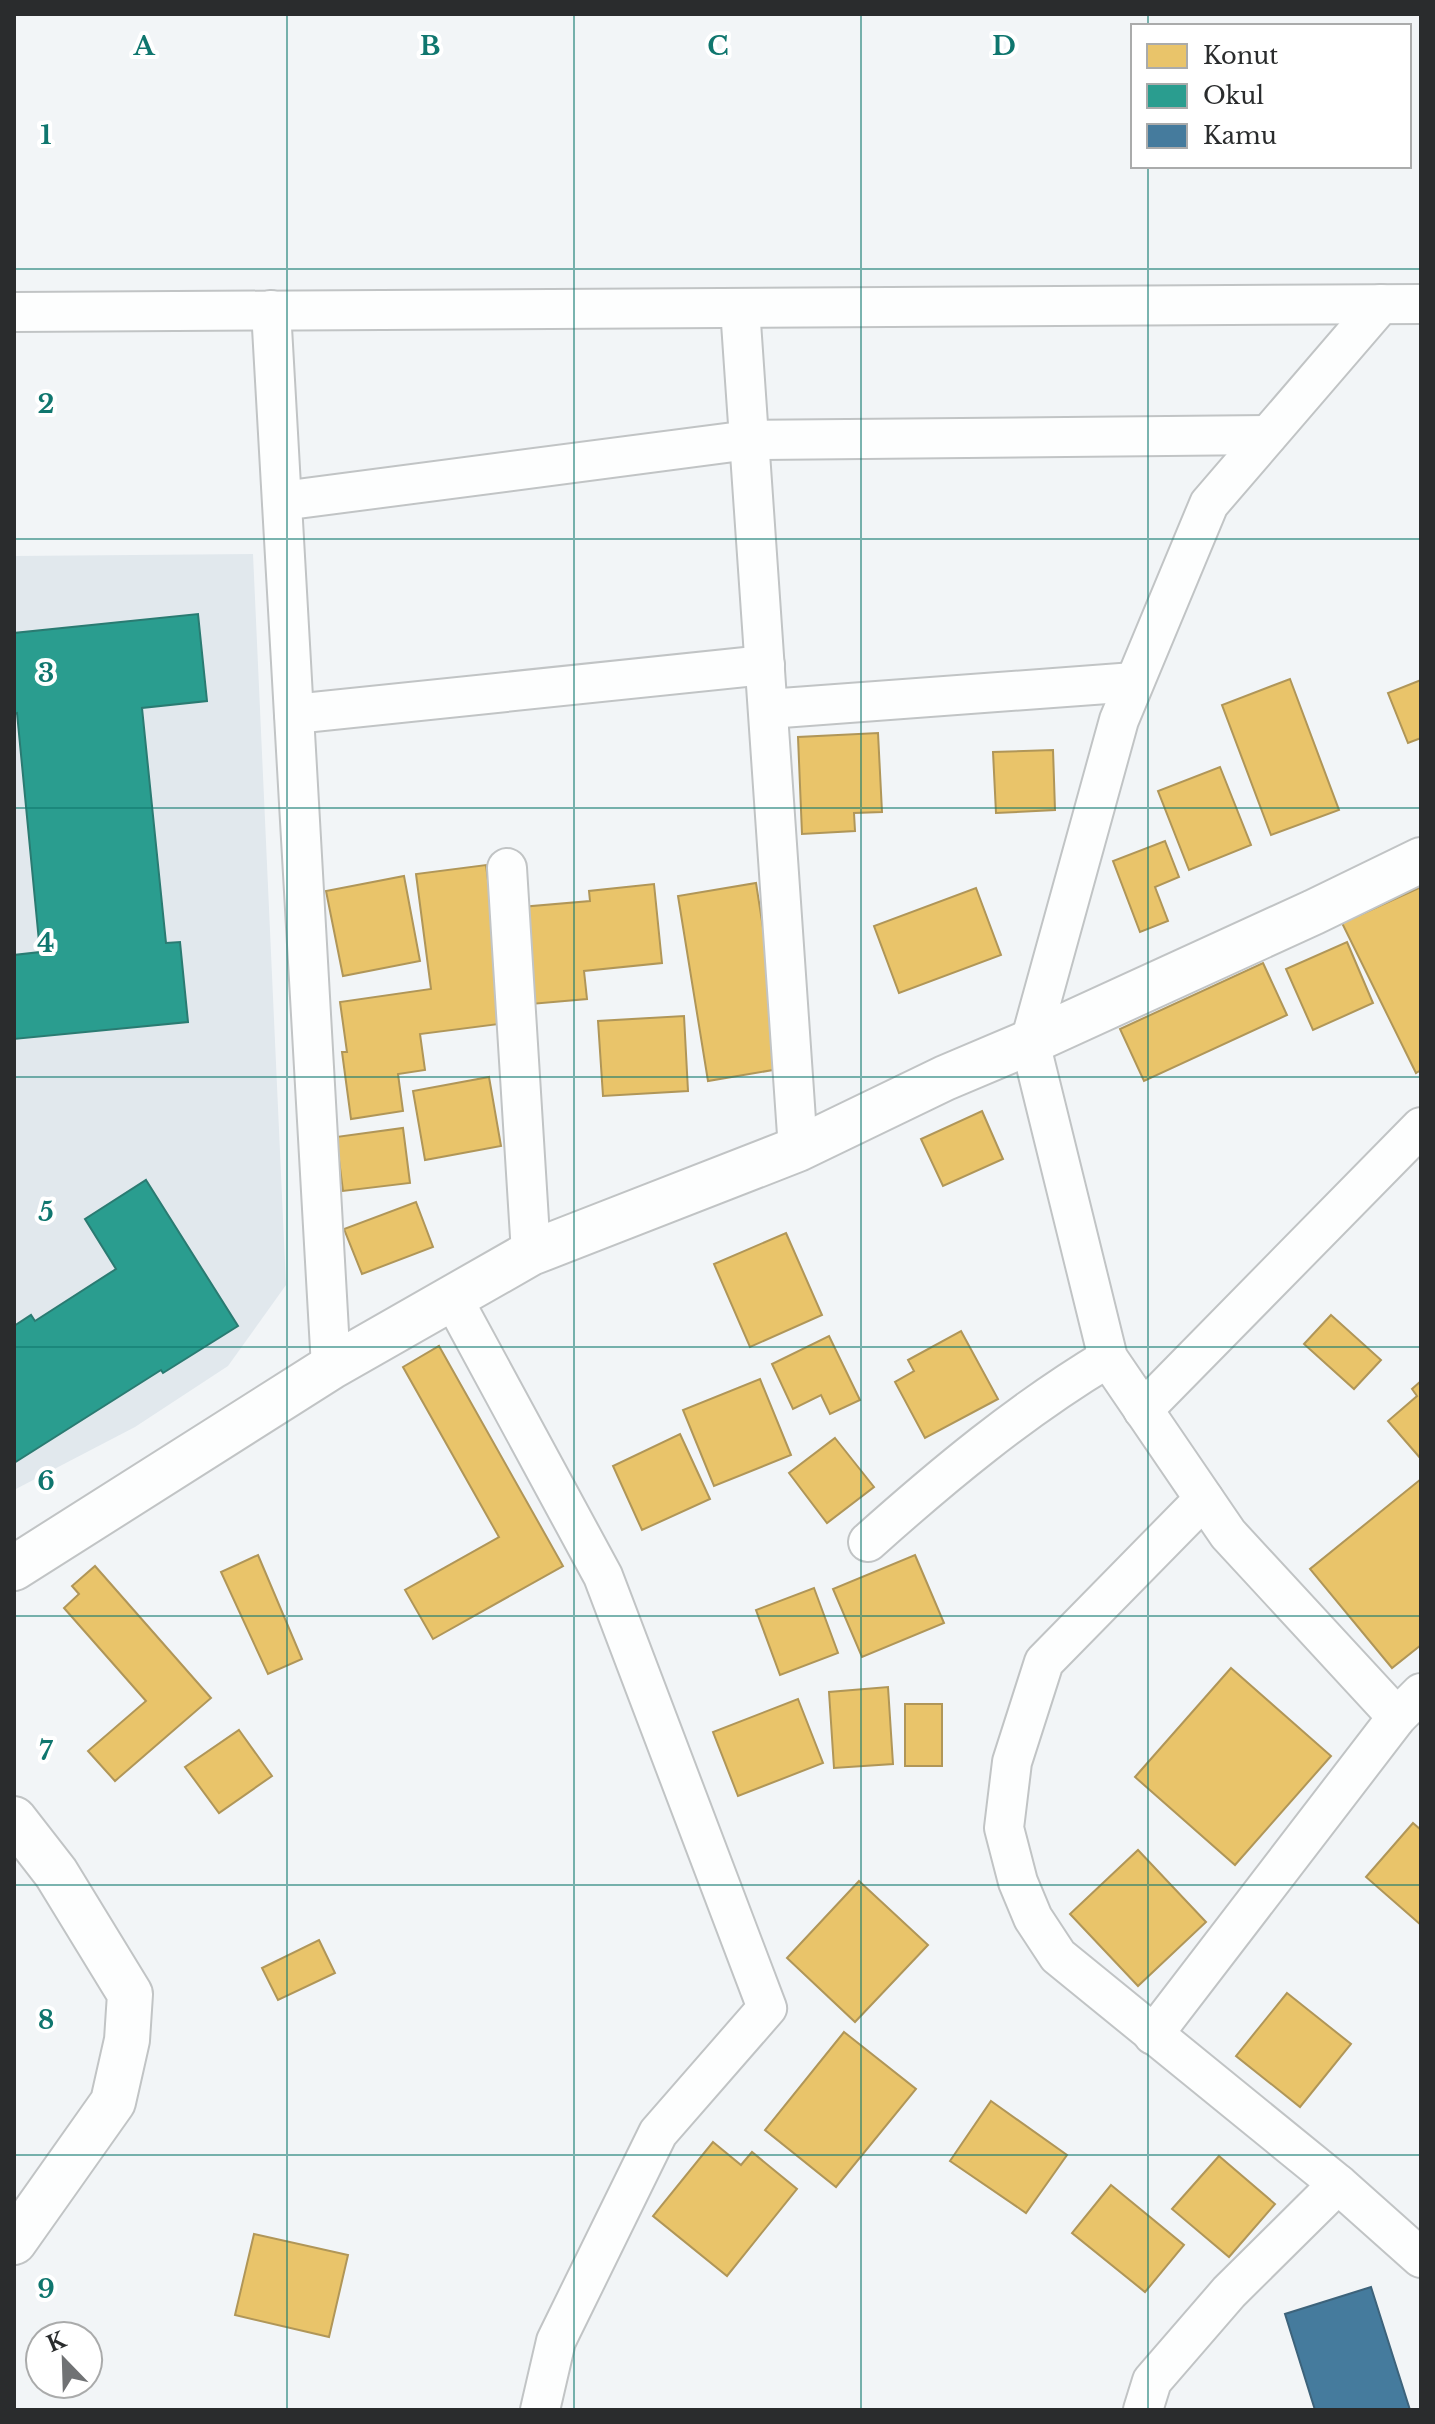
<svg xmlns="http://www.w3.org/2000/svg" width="1435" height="2424" viewBox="0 0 1435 2424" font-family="'Libre Baskerville',serif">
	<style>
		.built { fill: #e1e8ed }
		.homes { fill: #e9c46a; stroke: #b09658; stroke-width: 2 }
		.schools { fill: #2a9d8f; stroke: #2a7b72; stroke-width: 2 }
		.public { fill: #457b9d; stroke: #3d637b; stroke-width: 2 }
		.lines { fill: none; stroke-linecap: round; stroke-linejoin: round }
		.street-casing { stroke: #c1c4c5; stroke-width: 42 }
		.secondary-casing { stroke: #c1c4c5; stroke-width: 48 }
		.street { stroke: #fdfefe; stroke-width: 38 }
		.secondary { stroke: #fdfefe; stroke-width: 44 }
		.grid { fill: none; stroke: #0f766e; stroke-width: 2; stroke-opacity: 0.55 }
		.grid-label { font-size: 26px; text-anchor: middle; font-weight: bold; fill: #0f766e; stroke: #fff; stroke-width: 8; stroke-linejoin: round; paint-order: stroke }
	</style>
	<rect width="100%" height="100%" fill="#f2f5f7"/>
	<!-- built -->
	<path class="built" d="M253,554l33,731 -58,81 -93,61 -121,63v-934z"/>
	<!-- homes -->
	<g class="homes">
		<path d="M1290,679l49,131 -68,25 -49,-130z"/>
		<path d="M1421,680v58l-13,5 -20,-50z"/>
		<path d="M878,733l4,79 -28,1 1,18 -53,3 -4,-97z"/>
		<path d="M1053,750l2,60 -59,3 -3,-61z"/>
		<path d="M1220,767l31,78 -62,25 -31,-79z"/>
		<path d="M1165,841l14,36 -24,10 13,34 -28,11 -27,-71z"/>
		<path d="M486,865l21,158 -87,11 5,36 -27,4 5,37 -52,8 -9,-67h5l-7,-50 91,-13 -15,-115z"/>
		<path d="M404,876l16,85 -77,15 -17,-85z"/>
		<path d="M756,883l29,185 -77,13 -30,-185z"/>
		<path d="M654,884l8,79 -78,8 3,28 -56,5 -10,-97 69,-6 -1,-10z"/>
		<path d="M1421,887v183l-5,3 -74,-150z"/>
		<path d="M976,888l25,67 -102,38 -25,-67z"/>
		<path d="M1347,942l26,61 -60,27 -27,-61z"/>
		<path d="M1263,963l24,52 -143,66 -24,-52z"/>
		<path d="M684,1016l4,75 -85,5 -5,-75z"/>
		<path d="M489,1077l12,69 -76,14 -12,-69z"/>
		<path d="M982,1111l21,48 -60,27 -22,-47z"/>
		<path d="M403,1128l7,55 -67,8 -7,-54z"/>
		<path d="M416,1202l17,45 -71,27 -18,-45z"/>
		<path d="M786,1233l36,82 -72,32 -36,-83z"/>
		<path d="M1331,1315l50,45 -27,29 -50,-45z"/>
		<path d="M961,1331l37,68 -73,39 -30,-56 19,-11 -6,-11z"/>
		<path d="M829,1336l31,64 -30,14 -9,-19 -28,14 -21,-45z"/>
		<path d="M439,1346l124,220 -130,73 -28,-49 94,-53 -96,-170z"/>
		<path d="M760,1379l31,76 -77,31 -31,-76z"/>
		<path d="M1421,1381v78l-33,-38 29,-25 -5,-7z"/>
		<path d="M680,1434l30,65 -68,31 -29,-64z"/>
		<path d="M835,1438l39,49 -47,36 -38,-50z"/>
		<path d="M1421,1479v166l-29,23 -82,-99z"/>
		<path d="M258,1555l44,104 -34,15 -47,-102z"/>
		<path d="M915,1555l29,68 -82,34 -29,-68z"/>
		<path d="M95,1566l116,132 -96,83 -27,-30 58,-50 -82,-93 15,-14 -7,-8z"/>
		<path d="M814,1588l24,65 -58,22 -24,-65z"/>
		<path d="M1231,1668l100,88 -96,109 -100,-88z"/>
		<path d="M888,1687l5,77 -59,4 -5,-76z"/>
		<path d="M798,1699l25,64 -85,33 -25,-64z"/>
		<rect x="905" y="1704" width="37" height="62"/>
		<path d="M239,1730l33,46 -53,37 -34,-46z"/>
		<path d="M1413,1823l8,7v95l-55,-48z"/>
		<path d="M1138,1850l68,72 -68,64 -68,-72z"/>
		<path d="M859,1881l69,64 -73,77 -68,-64z"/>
		<path d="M319,1940l16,33 -57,27 -16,-32z"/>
		<path d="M1287,1993l64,51 -51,63 -64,-51z"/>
		<path d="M844,2032l72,57 -80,98 -71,-57z"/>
		<path d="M991,2101l76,54 -41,58 -76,-52z"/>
		<path d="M713,2142l28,23 11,-13 45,37 -70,87 -74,-60z"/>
		<path d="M1219,2156l56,48 -46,53 -57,-48z"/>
		<path d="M1111,2185l73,60 -39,47 -73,-59z"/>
		<path d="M254,2234l94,21 -19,82 -94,-22z"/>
	</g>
	<!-- schools -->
	<g class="schools">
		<path d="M198,614l9,87 -65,7 24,235 14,-1 8,80 -174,17v-84l26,-3 -23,-239 -3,1v-81z"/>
		<path d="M146,1180l92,146 -75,47 -2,-3 -147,93v-137l17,-11 4,6 81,-52 -31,-50z"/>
	</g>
	<!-- public -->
	<path class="public" d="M1371,2287l39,123h-95l-30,-96z"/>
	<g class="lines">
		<defs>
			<g id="street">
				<path d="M1381,304l-172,200 -90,216 -89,322 78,316 120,176 169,183"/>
				<path d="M740,308l58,841"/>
				<path d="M271,310l60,1057"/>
				<path d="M14,312l1407,-8"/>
				<path d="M282,501l467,-61 519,-5"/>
				<path d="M768,709l366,-27"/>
				<path d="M294,714l471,-49"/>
				<path d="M507,868l24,385"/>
				<path d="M453,1299l150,277 164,432 -109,125 -102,208 -16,69"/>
				<path d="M1143,1410l278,-283"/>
				<path d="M1204,1499l-160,163 -32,100 -8,66 14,54 15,36 25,38 280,228 83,74"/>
				<path d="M868,1542c75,-67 153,-132 240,-184"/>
				<path d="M1153,2035l244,-318 24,-24"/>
				<path d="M1143,2410l9,-29 77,-89 109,-108"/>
			</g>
			<g id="secondary">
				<path d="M14,1568l317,-201 200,-114 267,-104 147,-71 85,-36 284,-130 107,-52"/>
				<path d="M14,1819l42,54 74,121 -3,46 -14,62 -99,140"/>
			</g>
		</defs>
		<!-- street casing -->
		<use href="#street" class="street-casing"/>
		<!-- secondary casing -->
		<use href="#secondary" class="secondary-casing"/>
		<!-- street -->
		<use href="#street" class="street"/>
		<!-- secondary -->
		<use href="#secondary" class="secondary"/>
	</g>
	<!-- grid -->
	<path class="grid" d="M287,14v2396M574,14v2396M861,14v2396M1148,14v12M1148,166v2244M14,269h1407M14,539h1407M14,808h1407M14,1077h1407M14,1347h1407M14,1616h1407M14,1885h1407M14,2155h1407"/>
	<g class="grid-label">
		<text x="144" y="55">A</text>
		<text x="430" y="55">B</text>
		<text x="718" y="55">C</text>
		<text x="1004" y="55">D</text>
		<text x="46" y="144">1</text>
		<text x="46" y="413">2</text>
		<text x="46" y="682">3</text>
		<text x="46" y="952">4</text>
		<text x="46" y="1221">5</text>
		<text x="46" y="1490">6</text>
		<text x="46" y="1760">7</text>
		<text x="46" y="2029">8</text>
		<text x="46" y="2298">9</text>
	</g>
	<!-- border -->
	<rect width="1435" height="2424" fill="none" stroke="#2a2c2d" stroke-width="32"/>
	<!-- legend -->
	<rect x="1131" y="24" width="280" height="144" fill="#ffffff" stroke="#aaabab" stroke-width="2"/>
	<rect x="1147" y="44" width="40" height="24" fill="#e9c46a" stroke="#aaabab" stroke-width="2"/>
	<text x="1203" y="64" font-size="24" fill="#2a2c2d">Konut</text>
	<rect x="1147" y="84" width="40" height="24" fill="#2a9d8f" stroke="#aaabab" stroke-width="2"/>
	<text x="1203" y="104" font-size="24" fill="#2a2c2d">Okul</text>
	<rect x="1147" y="124" width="40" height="24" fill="#457b9d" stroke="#aaabab" stroke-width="2"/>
	<text x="1203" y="144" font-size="24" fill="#2a2c2d">Kamu</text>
	<!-- north arrow -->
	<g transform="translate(64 2360) rotate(337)"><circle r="38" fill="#ffffff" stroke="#aaabab" stroke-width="2"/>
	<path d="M0-6L14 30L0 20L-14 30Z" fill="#707274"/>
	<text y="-12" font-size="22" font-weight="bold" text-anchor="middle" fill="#2a2c2d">K</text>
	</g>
</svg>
